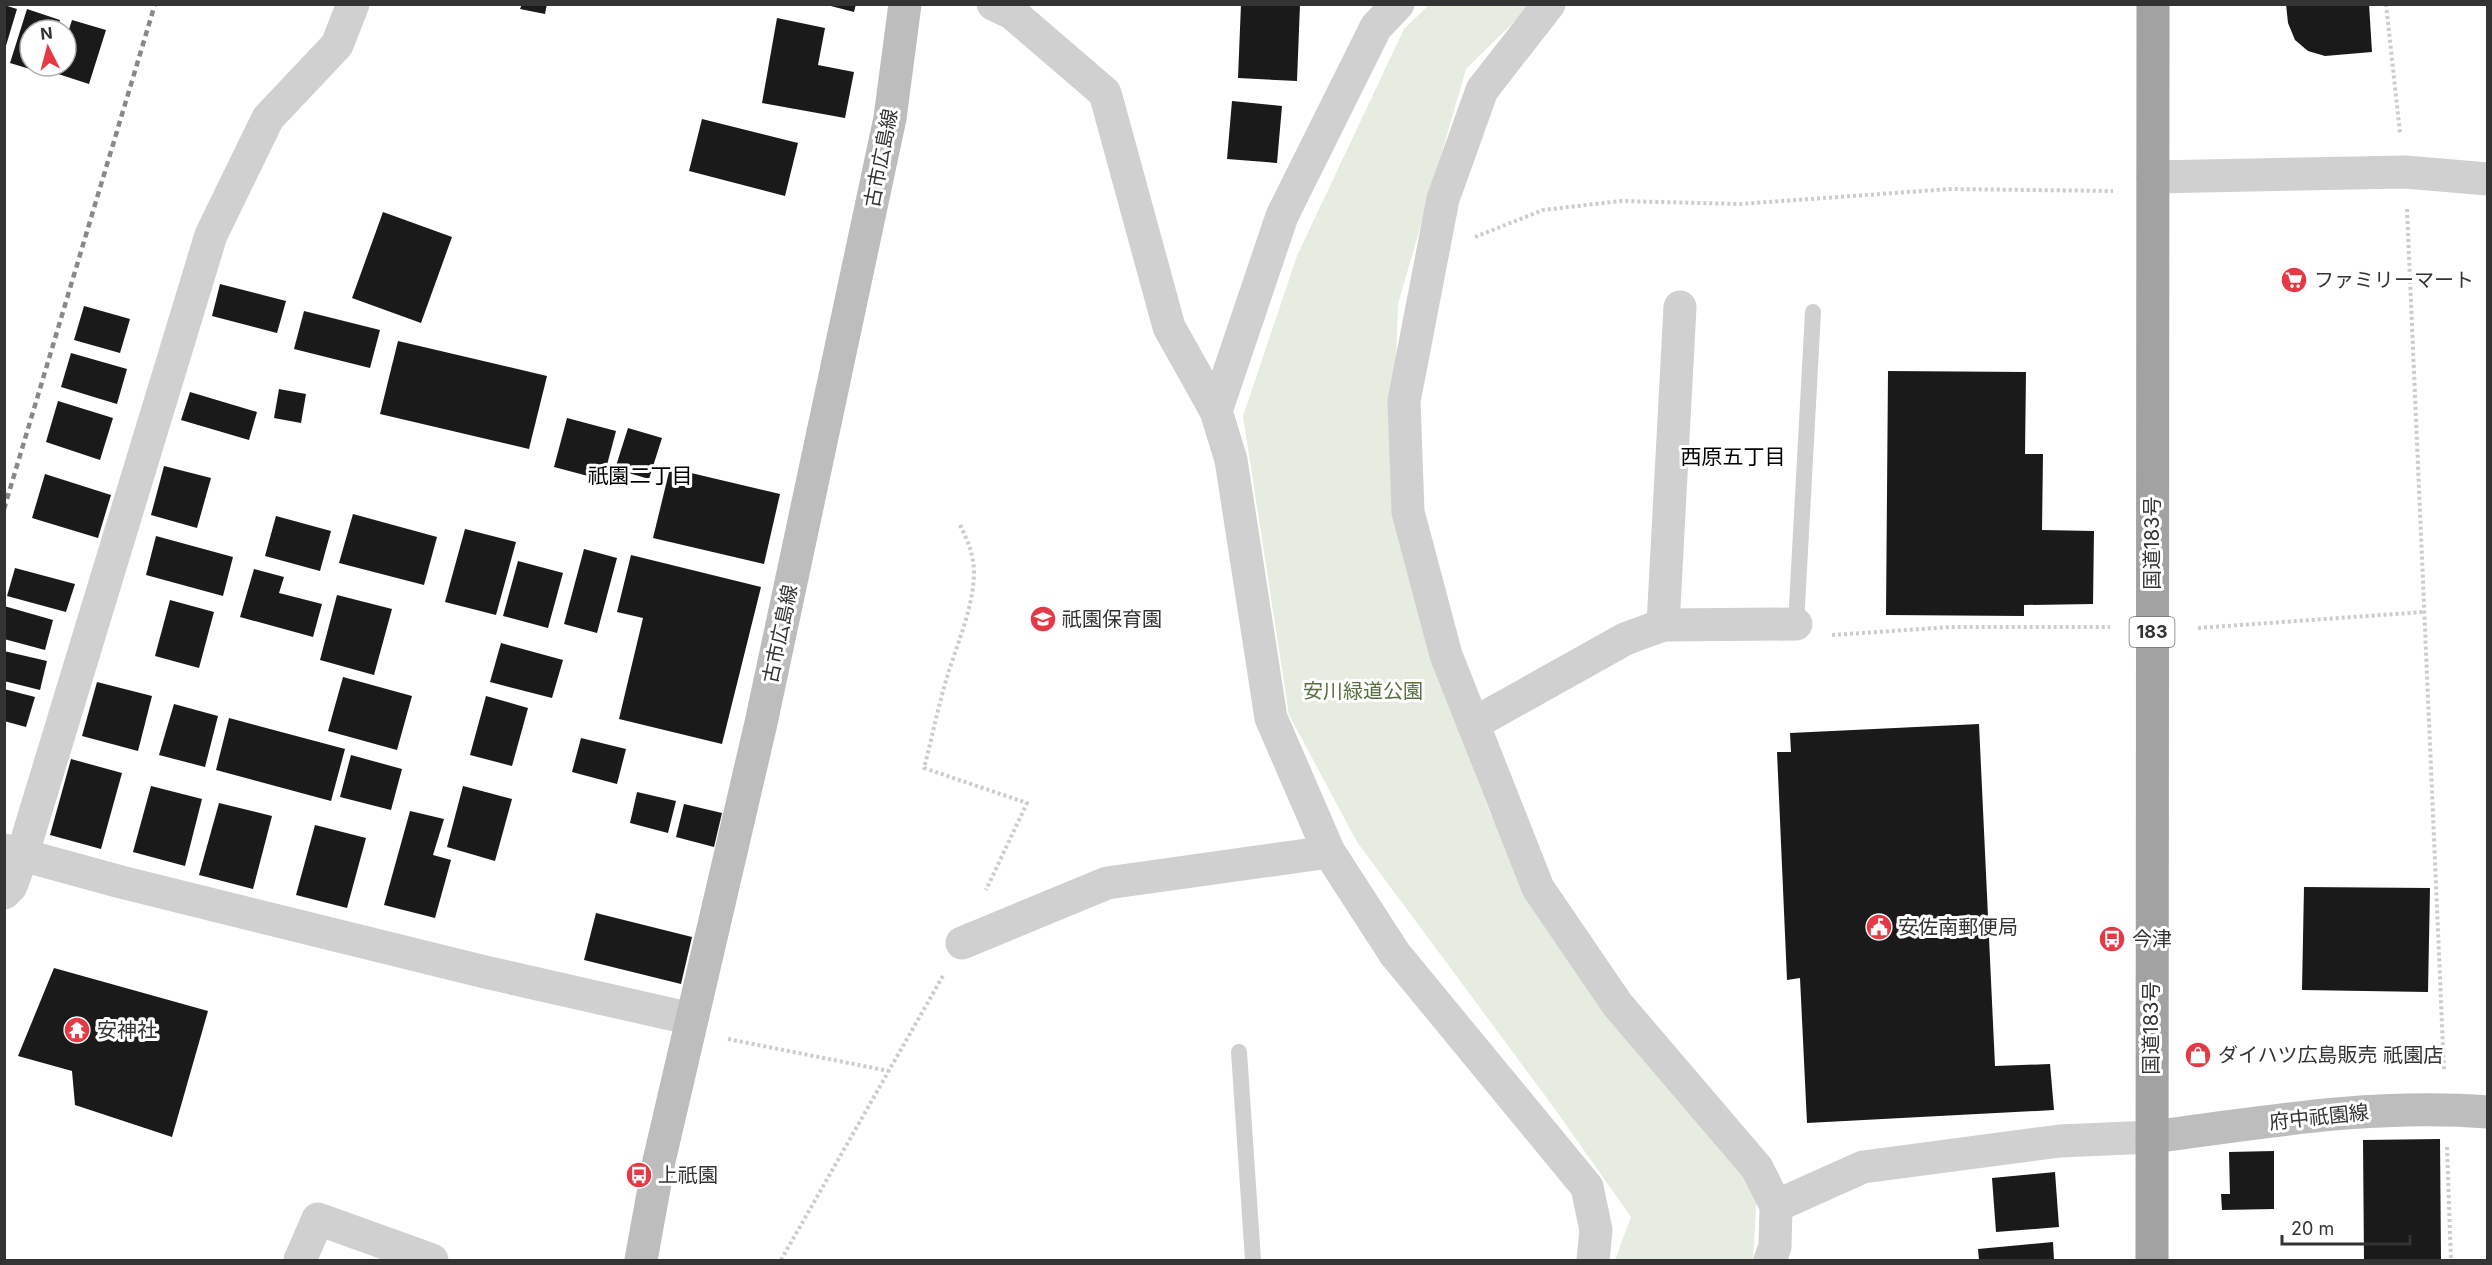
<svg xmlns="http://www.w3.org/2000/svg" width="2492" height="1265" viewBox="0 0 2492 1265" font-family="Inter,'Noto Sans JP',sans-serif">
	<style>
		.green { fill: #e6ecdf }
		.building { fill: #1a1a1a }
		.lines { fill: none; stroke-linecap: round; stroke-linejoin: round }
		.path { stroke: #cdcdcd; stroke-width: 4; stroke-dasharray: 3 3; stroke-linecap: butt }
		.service { stroke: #d0d0d0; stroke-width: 16 }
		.minor { stroke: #d0d0d0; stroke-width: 33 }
		.secondary { stroke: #bdbdbd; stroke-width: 33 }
		.trunk { stroke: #a2a2a2; stroke-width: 33 }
		.rail { stroke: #888; stroke-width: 4.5; stroke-dasharray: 6 4.5; stroke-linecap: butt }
		.labels { text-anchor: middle; stroke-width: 6; stroke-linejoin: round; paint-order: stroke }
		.shield { fill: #fff; stroke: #707070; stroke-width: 1.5 }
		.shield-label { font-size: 18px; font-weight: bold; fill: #333 }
		.street-label { font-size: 20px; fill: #333; stroke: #fff }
		.poi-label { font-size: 20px; fill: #333; stroke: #fff; text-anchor: start }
		.park-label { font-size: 20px; fill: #56703f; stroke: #fff }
		.neighbourhood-label { font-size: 21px; fill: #000; stroke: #fff }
	</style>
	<rect width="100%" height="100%" fill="#fff"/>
	<!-- green -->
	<path class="green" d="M1429,5h102l-65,64 -68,235 -7,198 40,157 59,154 90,159 177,220 -4,68h-138l16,-43 -79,-112 -195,-263 -68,-127 -46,-299 54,-160 107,-227z"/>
	<!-- building -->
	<g class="building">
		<path d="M522,4h25l-2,10 -25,-5z"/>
		<path d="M823,4h33l-2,8z"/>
		<path d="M1241,4h59l-3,77 -59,-3z"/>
		<path d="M2286,4h83l3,48 -47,4 -17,-5 -13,-11 -7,-17z"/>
		<path d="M4,5l13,4 -12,40 -1,-1z"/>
		<path d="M27,9l33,11 -3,10h-27v36h15l-2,7 -33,-10z"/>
		<path d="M777,18l48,10 -7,37 36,7 -9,46 -83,-15z"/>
		<path d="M72,20l34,10 -17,54 -34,-11 2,-7h9v-27z"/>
		<path d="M1232,101l50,5 -5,57 -50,-4z"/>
		<path d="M702,119l96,24 -13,53 -96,-25z"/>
		<path d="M383,212l69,25 -31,86 -69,-25z"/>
		<path d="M220,284l66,17 -9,32 -65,-17z"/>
		<path d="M84,306l46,13 -10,34 -46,-13z"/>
		<path d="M304,311l76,19 -10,38 -76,-19z"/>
		<path d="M398,341l149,35 -18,73 -149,-35z"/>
		<path d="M71,353l56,16 -10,35 -56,-17z"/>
		<path d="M1888,371l138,1 -1,82h18l-1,76 52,1 -1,73 -69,1v11l-138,-1z"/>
		<path d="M279,389l27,5 -5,29 -27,-5z"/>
		<path d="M190,392l67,20 -8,28 -68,-20z"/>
		<path d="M58,401l55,17 -13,42 -54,-18z"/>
		<path d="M567,418l49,13 -13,49 -49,-13z"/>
		<path d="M628,428l34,10 -13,41 -34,-10z"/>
		<path d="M164,466l47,12 -14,50 -46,-13z"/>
		<path d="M670,468l110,26 -16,70 -111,-26z"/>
		<path d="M45,474l66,21 -13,43 -66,-20z"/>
		<path d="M353,514l84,23 -13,48 -85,-22z"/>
		<path d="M276,516l55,15 -11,40 -55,-15z"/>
		<path d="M465,529l51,13 -20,73 -51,-13z"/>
		<path d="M156,536l77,21 -10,39 -77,-21z"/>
		<path d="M584,549l33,9 -20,75 -33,-9z"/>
		<path d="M631,555l130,32 -39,157 -103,-25 24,-101 -26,-6z"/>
		<path d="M518,561l45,12 -15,55 -45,-12z"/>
		<path d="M15,568l60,16 -9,28 -59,-16z"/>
		<path d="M254,569l30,8 -5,16 43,11 -9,33 -73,-20z"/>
		<path d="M337,595l55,14 -18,66 -54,-15z"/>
		<path d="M170,600l44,12 -15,56 -44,-12z"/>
		<path d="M4,606l49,14 -8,30 -41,-11z"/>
		<path d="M501,643l62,17 -11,38 -62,-16z"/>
		<path d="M4,651l43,10 -7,29 -36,-9z"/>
		<path d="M343,677l69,19 -15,54 -69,-19z"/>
		<path d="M97,682l55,14 -14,55 -56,-15z"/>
		<path d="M4,689l31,8 -9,30 -22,-6z"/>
		<path d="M486,696l42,12 -16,58 -42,-11z"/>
		<path d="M174,704l44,12 -13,51 -46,-12z"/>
		<path d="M229,718l116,31 -14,52 -115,-31z"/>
		<path d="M1979,724l16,342 55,-2 4,46 -247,13 -7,-145 -13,2 -10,-228h14l-1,-19z"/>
		<path d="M581,738l45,11 -9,35 -45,-12z"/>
		<path d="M351,755l51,14 -11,41 -51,-13z"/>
		<path d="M71,759l51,14 -21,76 -51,-14z"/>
		<path d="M151,786l51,13 -17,67 -52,-14z"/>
		<path d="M463,786l49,13 -17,62 -48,-14z"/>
		<path d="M637,792l39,9 -8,32 -38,-10z"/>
		<path d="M219,803l53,13 -19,73 -54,-14z"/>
		<path d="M684,804l38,9 -8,34 -38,-10z"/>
		<path d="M410,811l34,8 -11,36 18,5 -16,58 -51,-13z"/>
		<path d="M315,825l51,13 -19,70 -51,-13z"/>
		<path d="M2304,887l126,1 -2,104 -126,-2z"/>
		<path d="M596,913l96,24 -11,47 -97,-24z"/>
		<path d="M54,968l154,43 -36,126 -97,-32 -3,-34 -54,-15z"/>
		<path d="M2440,1139l1,121h-77l-1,-120z"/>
		<path d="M2274,1151v58l-52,1 -1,-16h9l-1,-42z"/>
		<path d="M2055,1172l4,55 -63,5 -4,-54z"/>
		<path d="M2053,1242l1,18h-75l-1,-11z"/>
	</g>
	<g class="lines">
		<!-- path -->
		<g class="path">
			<path d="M2386,4l14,129"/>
			<path d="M2407,209l37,862"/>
			<path d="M1475,237l68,-27 78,-9 119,3 210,-15 163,2"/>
			<path d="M960,525c8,16 14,30 14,49 -1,35 -17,70 -27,103 -9,30 -15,61 -23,91l103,35 -41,87"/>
			<path d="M2198,628l226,-16"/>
			<path d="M1832,635l119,-8h159"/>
			<path d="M728,1039l161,32"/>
			<path d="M2447,1147l4,113"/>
			<path d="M781,1260l163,-286"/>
		</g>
		<!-- service -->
		<g class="service">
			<path d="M1796,624l17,-312"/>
			<path d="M1239,1052l14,208"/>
		</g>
		<!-- minor -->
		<g class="minor">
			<path d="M993,4l19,9 93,80 64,234 47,84"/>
			<path d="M1398,4l-22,23 -94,189 -66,195 15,49 40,258 58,134 66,102 192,233 9,43 -3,30"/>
			<path d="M1549,4l-67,86 -39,109 -39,202 4,111 38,143 92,233 79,116 140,164 19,38 -1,41 -5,13"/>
			<path d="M2153,177l252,-5 83,7"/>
			<path d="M1663,625l133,-1"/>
			<path d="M1473,724l152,-85 38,-14 17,-318"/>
			<path d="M4,850l117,32 364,90 207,47"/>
			<path d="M4,893l7,-7 11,-30 189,-621 57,-117 69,-73 16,-41"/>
			<path d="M962,943l145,-60 222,-31"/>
			<path d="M1776,1206l87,-39 197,-26 92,-4"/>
			<path d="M300,1260l18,-41 114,41"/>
		</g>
		<!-- secondary -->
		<g class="secondary">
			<path d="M2152,1137c113,-15 221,-34 336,-25"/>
			<path d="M641,1260l18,-99 102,-438 129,-605 15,-114"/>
		</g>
		<!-- trunk -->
		<path class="trunk" d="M2152,1260l1,-1256"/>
		<!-- rail -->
		<path class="rail" d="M4,509l151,-505"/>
	</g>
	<!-- icons -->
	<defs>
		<symbol id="supermarket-disc" viewBox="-11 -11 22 22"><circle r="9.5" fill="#e63946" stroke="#fff"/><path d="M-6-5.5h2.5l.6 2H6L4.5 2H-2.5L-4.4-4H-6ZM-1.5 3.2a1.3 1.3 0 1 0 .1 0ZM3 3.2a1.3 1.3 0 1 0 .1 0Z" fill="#fff"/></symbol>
		<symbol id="school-disc" viewBox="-11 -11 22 22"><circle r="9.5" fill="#e63946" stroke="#fff"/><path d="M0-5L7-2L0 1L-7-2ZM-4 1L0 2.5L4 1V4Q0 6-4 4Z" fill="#fff"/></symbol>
		<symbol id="civic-disc" viewBox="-11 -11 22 22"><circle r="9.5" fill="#e63946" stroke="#fff"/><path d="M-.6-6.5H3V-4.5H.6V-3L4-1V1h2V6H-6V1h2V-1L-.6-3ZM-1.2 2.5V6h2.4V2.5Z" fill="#fff"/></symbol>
		<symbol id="bus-disc" viewBox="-11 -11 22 22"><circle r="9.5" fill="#e63946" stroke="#fff"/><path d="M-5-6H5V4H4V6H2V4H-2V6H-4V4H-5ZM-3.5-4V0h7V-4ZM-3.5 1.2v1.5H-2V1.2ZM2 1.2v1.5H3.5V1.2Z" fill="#fff"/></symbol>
		<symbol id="temple-disc" viewBox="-11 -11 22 22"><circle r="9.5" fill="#e63946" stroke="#fff"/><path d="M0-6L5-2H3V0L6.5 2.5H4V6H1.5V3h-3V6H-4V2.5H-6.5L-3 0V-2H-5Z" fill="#fff"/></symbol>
		<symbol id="shop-disc" viewBox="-11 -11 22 22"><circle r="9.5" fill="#e63946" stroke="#fff"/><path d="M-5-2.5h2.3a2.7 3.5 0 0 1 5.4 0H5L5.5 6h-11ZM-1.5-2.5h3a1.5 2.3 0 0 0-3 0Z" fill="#fff"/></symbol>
	</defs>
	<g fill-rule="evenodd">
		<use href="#supermarket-disc" x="2279" y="265" width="30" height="30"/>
		<use href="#school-disc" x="1028" y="604" width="30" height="30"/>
		<use href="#civic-disc" x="1864" y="912" width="30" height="30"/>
		<use href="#bus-disc" x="2097" y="924" width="30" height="30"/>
		<use href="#temple-disc" x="62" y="1015" width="30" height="30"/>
		<use href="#shop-disc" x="2183" y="1040" width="30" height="30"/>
		<use href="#bus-disc" x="624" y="1160" width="30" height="30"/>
	</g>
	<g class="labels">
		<!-- shield labels -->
		<rect class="shield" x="2129.5" y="617" width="45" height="30" rx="4.5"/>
		<g class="shield-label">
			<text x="2152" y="638">183</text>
		</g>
		<!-- street labels -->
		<g class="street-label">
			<text transform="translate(881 158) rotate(-79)" y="7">古市広島線</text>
			<text transform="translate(2152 543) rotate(-90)" y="7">国道183号</text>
			<text transform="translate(780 634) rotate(-78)" y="7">古市広島線</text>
			<text transform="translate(2151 1028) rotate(-90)" y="7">国道183号</text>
			<text transform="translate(2319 1117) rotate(-6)" y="7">府中祇園線</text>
		</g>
		<!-- poi labels -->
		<g class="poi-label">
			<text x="2314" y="287">ファミリーマート</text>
			<text x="1062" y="626">祇園保育園</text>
			<text x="1898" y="934">安佐南郵便局</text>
			<text x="2132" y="946">今津</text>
			<text x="97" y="1037">安神社</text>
			<text x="2218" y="1062">ダイハツ広島販売 祇園店</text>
			<text x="658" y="1182">上祇園</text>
		</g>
		<!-- park labels -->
		<g class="park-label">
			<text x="1363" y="698">安川緑道公園</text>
		</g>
		<!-- neighbourhood labels -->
		<g class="neighbourhood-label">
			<text x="1733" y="464">西原五丁目</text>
			<text x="640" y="483">祇園二丁目</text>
		</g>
	</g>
	<!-- border -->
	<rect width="2492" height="1265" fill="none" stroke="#333333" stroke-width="12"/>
	<!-- north arrow -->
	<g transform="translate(48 48) rotate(354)"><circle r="28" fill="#ffffff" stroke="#adadad" stroke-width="1.5"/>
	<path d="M0-4.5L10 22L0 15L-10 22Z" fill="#e63946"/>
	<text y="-9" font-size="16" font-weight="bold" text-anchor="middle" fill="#333333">N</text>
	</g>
	<!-- scale -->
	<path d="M2282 1235v9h128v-9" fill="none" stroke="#333333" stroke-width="3"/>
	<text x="2291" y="1235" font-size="18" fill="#333333" stroke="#ffffff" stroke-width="4.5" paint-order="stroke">20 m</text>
</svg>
